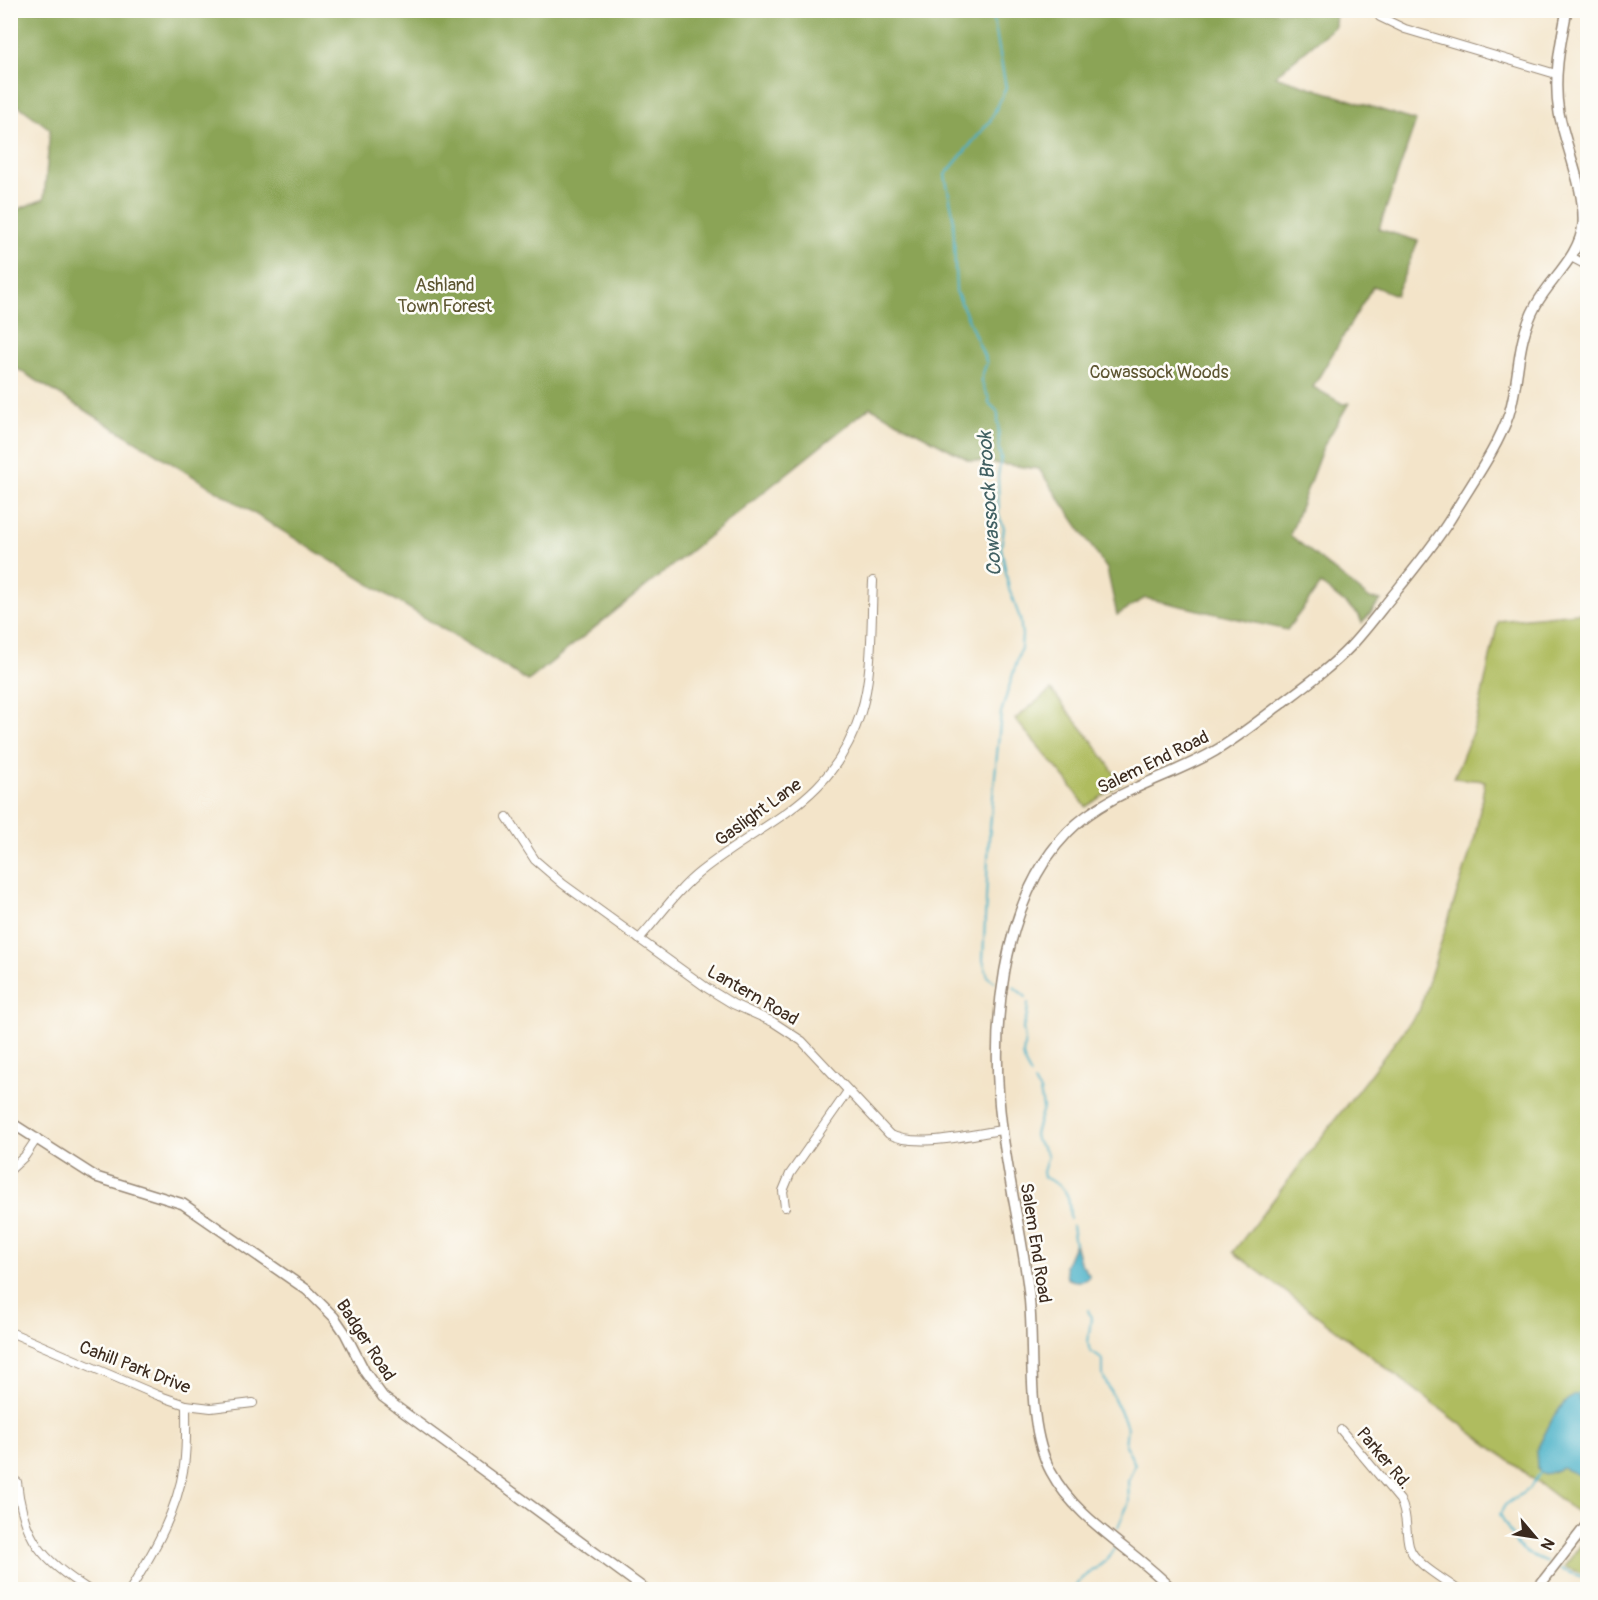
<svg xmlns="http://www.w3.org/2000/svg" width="1598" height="1600" viewBox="0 0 1598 1600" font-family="Pangolin,sans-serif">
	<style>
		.green { fill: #afbc5f; stroke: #75733e; stroke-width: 1.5 }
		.forest { fill: #8ba456; stroke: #63673a; stroke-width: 1.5 }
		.water { fill: #49b1c8; stroke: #426e73; stroke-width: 1.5 }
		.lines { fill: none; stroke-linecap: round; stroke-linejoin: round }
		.stream { stroke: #49b1c8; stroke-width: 2 }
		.minor-casing { stroke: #978774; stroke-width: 10 }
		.tertiary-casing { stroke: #978774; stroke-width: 12 }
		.minor { stroke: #fff; stroke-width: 8 }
		.tertiary { stroke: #fff; stroke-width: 9 }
		.labels { text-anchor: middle; stroke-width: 5; stroke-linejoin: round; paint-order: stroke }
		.park-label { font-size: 18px; fill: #5e5632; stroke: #fdfcf7 }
		.street-label { font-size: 18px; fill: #3b2a1e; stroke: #fdfcf7 }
		.water-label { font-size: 20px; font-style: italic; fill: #416062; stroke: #fdfcf7 }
	</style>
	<rect width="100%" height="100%" fill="#fdfcf7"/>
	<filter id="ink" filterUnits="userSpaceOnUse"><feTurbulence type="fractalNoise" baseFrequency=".0167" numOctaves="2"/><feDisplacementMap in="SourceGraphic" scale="12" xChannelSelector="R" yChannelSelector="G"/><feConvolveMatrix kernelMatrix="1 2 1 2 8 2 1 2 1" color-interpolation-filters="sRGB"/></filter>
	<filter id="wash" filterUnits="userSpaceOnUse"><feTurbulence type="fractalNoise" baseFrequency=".008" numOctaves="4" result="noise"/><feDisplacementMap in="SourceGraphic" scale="24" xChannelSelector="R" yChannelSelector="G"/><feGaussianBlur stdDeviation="1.35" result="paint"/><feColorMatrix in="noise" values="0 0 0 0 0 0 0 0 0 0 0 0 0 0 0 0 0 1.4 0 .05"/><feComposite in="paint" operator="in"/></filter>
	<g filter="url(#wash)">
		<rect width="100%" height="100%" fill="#f3e4c9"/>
		<!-- green -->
		<g class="green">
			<path d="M1587,612v898l-5,6 -349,-264 186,-241 56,-174 10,-56 -31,-3 22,-55 22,-102z"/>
			<path d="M1051,690l42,52 28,41 -35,24 -20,-28 -51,-60z"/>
			<path d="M1587,1537v38l-23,-8z"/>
		</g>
		<!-- forest -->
		<path class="forest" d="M11,10l1325,1 -1,15 -60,50 141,45 -37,108 39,12 -22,54 -23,-9 -60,101 30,17 6,-1 -26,44 -33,88 80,64 11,1 -19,23 -4,-9 -37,-30 -34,46 -142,-32 -28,17 -10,-46 -68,-100 -70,-9 -99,-53 -342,274 -517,-316v-153l33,-13 6,-70 -39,-29z"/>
		<!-- water -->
		<g class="water">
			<path d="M1075,1243l5,19 10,14c-5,7 -16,6 -23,2l-2,-12z"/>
			<path d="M1574,1395h4c8,25 10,54 9,79l-6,2 -19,-8 -17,7 -5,-2 -3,-7 -1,-15 19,-37 11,-13z"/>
		</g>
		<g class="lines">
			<!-- stream -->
			<g class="stream">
				<path d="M992,10l14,78 -16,33 -45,54 8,39 3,77 31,72c-8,16 -6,21 2,35v5l8,8 1,4 1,34 2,9 -3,18 1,40 5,12 -3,19 8,42 11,29 2,17 -1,13 -20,65 -12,125 -6,122 5,17 7,5"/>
				<path d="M1014,987l12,10"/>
				<path d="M1028,1003l-1,13 -4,12 2,12 -2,15 2,9 6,11"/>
				<path d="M1034,1083l6,8 3,17 -8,26 1,6 12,15 -5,17 1,5c5,3 9,4 13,7 14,8 12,22 13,35"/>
				<path d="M1072,1226l3,18"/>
				<path d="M1088,1310l3,8 -3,25 2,8 13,9v16l21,43 3,9 -2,17 10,19 -7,17 1,21 -11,25"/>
				<path d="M1578,1395l10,-11"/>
				<path d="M1540,1473l-10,15 -25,17 -5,9 17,31 10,8 20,9"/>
				<path d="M1560,1569l28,10"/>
				<path d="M1073,1590c10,-18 34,-24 42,-42"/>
			</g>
		</g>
	</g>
	<g filter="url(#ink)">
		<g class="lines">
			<defs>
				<g id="minor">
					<path d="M1380,17l25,12 151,45"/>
					<path d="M1571,257l17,9"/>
					<path d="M507,817l28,43 28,24 144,104 26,16 40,18 29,19 87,93c27,15 83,0 113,-4"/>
					<path d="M639,939c20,-22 38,-49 61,-67 67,-54 132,-68 161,-160 12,-38 10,-90 12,-131"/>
					<path d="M10,1170l15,-14 12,-18"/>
					<path d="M785,1207l-2,-16 7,-17 58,-83"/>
					<path d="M10,1332l147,63 29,10 25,3 42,-5"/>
					<path d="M1341,1430l59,70c8,15 5,30 9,46 4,17 35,33 49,44"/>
					<path d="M17,1482c6,57 25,78 72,108"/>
					<path d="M130,1590c24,-39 47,-78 54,-124 3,-20 2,-41 2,-61"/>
				</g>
				<g id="tertiary">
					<path d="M10,1122l86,55 87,27 124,86 27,27 11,16 20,39 18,25 263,193"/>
					<path d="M1173,1590c-38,-40 -96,-69 -122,-118 -26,-49 -16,-123 -22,-177 -6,-56 -20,-111 -27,-167 -12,-94 -3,-225 66,-296 40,-41 99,-53 147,-81 22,-13 42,-29 62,-44 25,-19 51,-37 73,-60 17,-18 32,-39 48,-58 20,-25 40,-49 56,-76 18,-30 44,-66 55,-99 12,-39 6,-70 27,-109 15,-27 44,-49 47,-81 2,-35 -17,-76 -24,-111 -6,-35 1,-68 8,-103"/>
					<path d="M1536,1590l52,-67"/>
				</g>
			</defs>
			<!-- minor casing -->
			<use href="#minor" class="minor-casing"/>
			<!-- tertiary casing -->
			<use href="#tertiary" class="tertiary-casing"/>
			<!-- minor -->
			<use href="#minor" class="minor"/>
			<!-- tertiary -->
			<use href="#tertiary" class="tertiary"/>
		</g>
	</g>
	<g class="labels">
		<!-- park labels -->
		<g class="park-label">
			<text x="445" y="291">Ashland<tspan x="445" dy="21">Town Forest</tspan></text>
			<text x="1159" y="378">Cowassock Woods</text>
		</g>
		<!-- street labels -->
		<g class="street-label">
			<text transform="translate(1153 762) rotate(-26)" y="6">Salem End Road</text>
			<text transform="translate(758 812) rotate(-36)" y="6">Gaslight Lane</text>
			<text transform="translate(753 995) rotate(30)" y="6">Lantern Road</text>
			<text transform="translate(1036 1243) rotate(81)" y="6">Salem End Road</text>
			<text transform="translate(366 1340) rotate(57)" y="6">Badger Road</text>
			<text transform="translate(135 1367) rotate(21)" y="6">Cahill Park Drive</text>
			<text transform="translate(1384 1458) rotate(50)" y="6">Parker Rd.</text>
		</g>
		<!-- water labels -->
		<g class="water-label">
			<text transform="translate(989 504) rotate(-94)" y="7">Cowassock Brook</text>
		</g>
	</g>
	<!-- margin -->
	<rect width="1598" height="1600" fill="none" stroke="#fdfcf7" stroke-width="36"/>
	<!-- north arrow -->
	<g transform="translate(1535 1537) rotate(119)" stroke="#fdfcf7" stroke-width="4.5" paint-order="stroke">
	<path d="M0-4.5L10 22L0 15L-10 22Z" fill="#3b2a1e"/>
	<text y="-9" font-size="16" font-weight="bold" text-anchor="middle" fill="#3b2a1e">N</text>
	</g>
</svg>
